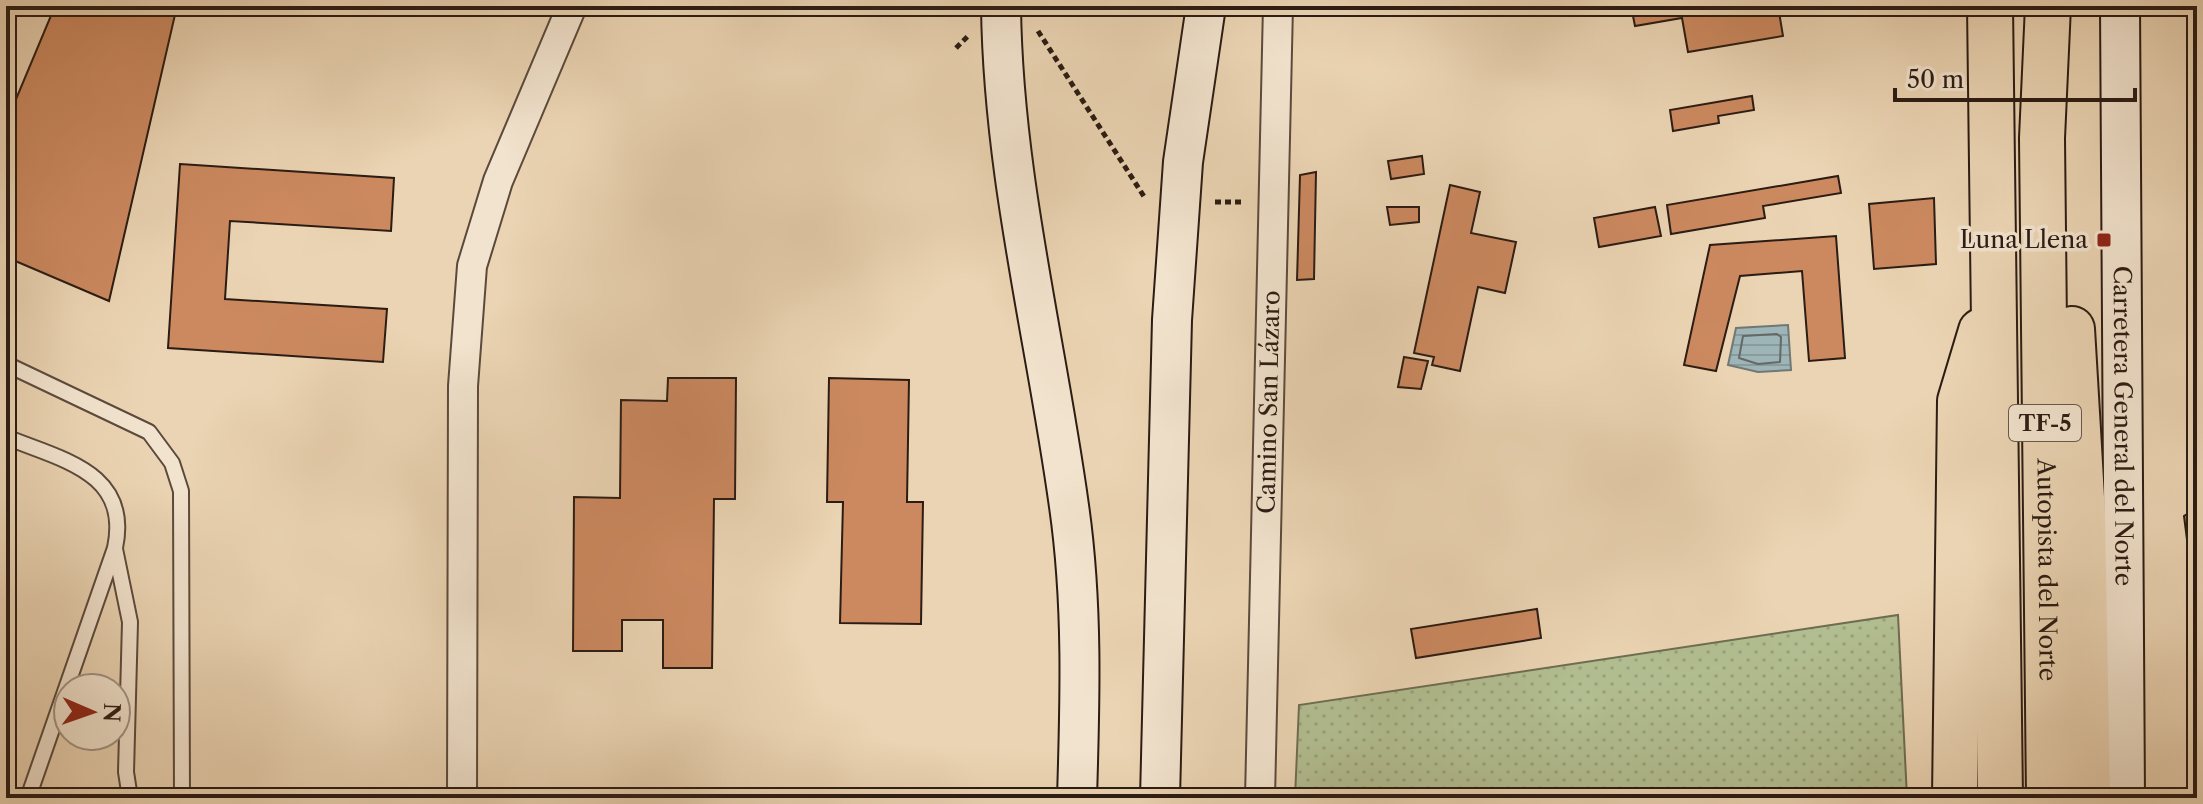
<svg xmlns="http://www.w3.org/2000/svg" width="2203" height="804" viewBox="0 0 2203 804" font-family="'Libre Caslon Text',serif">
	<style>
		.grass { fill: url(#grass-dots); stroke: #6e6d52; stroke-width: 2 }
		.water { fill: url(#water-rules); stroke: #707876; stroke-width: 2 }
		.lines { fill: none; stroke-linecap: round; stroke-linejoin: round }
		.shore { stroke: #646866; stroke-width: 2 }
		.building { fill: #cc8960; stroke: #2b1c14; stroke-width: 2 }
		.lane-casing { stroke: #5b4a3c; stroke-width: 18 }
		.street-casing { stroke: #5b4a3c; stroke-width: 32 }
		.secondary-casing { stroke: #2b1c14; stroke-width: 42 }
		.highway-casing { stroke: #2b1c14; stroke-width: 48 }
		.path { stroke: #2b1c14; stroke-width: 5; stroke-dasharray: 6 4; stroke-linecap: butt }
		.lane { stroke: #f2e3ce; stroke-width: 14 }
		.street { stroke: #f2e3ce; stroke-width: 28 }
		.secondary { stroke: #f2e3ce; stroke-width: 38 }
		.highway { stroke: #ebd4b3; stroke-width: 44 }
		.poi-dot { fill: #8f2418; stroke: #f2e3ce; stroke-width: 3 }
		.labels { text-anchor: middle; stroke-width: 7; stroke-linejoin: round; paint-order: stroke }
		.shield { fill: #f2e3ce; stroke: #67584c; stroke-width: 2 }
		.shield-label { font-size: 22px; font-weight: bold; fill: #2b1c14 }
		.poi-label { font-size: 24px; fill: #2b1c14; stroke: #f2e3ce; text-anchor: end }
		.street-label { font-size: 24px; fill: #2b1c14; stroke: #f2e3ce }
	</style>
	<defs>
		<pattern id="grass-dots" width="8" height="8" patternUnits="userSpaceOnUse" patternTransform="scale(2)"><rect width="8" height="8" fill="#b2be91"/><path d="M2 2h.1M6 6h.1" fill="none" stroke="#99a37c" stroke-width="1.8" stroke-linecap="round"/></pattern>
		<pattern id="water-rules" width="6" height="5" patternUnits="userSpaceOnUse" patternTransform="scale(2)"><rect width="6" height="5" fill="#9eb5b8"/><path d="M0 2.5h6" fill="none" stroke="#889b9d"/></pattern>
	</defs>
	<rect width="100%" height="100%" fill="#ebd4b3"/>
	<filter id="stains"><feTurbulence type="fractalNoise" baseFrequency=".0025" numOctaves="4"/><feColorMatrix values="0 0 0 0 .2 0 0 0 0 .09 0 0 0 0 .02 0 0 0 .5 -.17"/></filter>
	<radialGradient id="worn" r=".72"><stop offset=".6" stop-color="#630" stop-opacity="0"/><stop offset="1" stop-color="#630" stop-opacity=".3"/></radialGradient>
	<!-- grass -->
	<path class="grass" d="M1898,615l9,183h-612l4,-93z"/>
	<!-- water -->
	<path class="water" d="M1788,325l3,45 -33,2 -30,-7 8,-37z"/>
	<g class="lines">
		<!-- shore -->
		<path class="shore" d="M1777,334l4,3 -1,25 -22,2 -19,-6 4,-22z"/>
	</g>
	<!-- building -->
	<g class="building">
		<path d="M55,6h122l-68,295 -103,-44v-134z"/>
		<path d="M1631,6h147l5,30 -95,16 -6,-34 -47,8z"/>
		<path d="M1752,96l2,14 -36,6 1,7 -46,8 -3,-21z"/>
		<path d="M1422,156l2,18 -33,5 -3,-18z"/>
		<path d="M180,164l214,14 -3,53 -161,-10 -5,78 162,10 -4,53 -215,-14z"/>
		<path d="M1316,172l-2,107 -17,1 3,-105z"/>
		<path d="M1838,176l3,17 -78,13 2,12 -94,16 -4,-29z"/>
		<path d="M1450,185l30,7 -9,41 45,9 -11,51 -27,-6 -18,84 -28,-6 2,-8 -20,-4z"/>
		<path d="M1934,198l2,66 -62,5 -5,-65z"/>
		<path d="M1387,207h32v15l-29,3z"/>
		<path d="M1655,207l6,29 -62,11 -5,-29z"/>
		<path d="M1836,236l9,122 -36,3 -7,-90 -62,5 -24,95 -32,-6 26,-120z"/>
		<path d="M1404,357l24,4 -7,28 -23,-2z"/>
		<path d="M668,378h68l-1,121h-21l-2,169h-49v-48h-41v31h-49l1,-154 46,1 1,-98 46,1z"/>
		<path d="M829,378l80,2 -2,122h16l-2,122 -81,-1 3,-121h-16z"/>
		<path d="M2197,392v24l-6,-21z"/>
		<path d="M2197,508v95h-2l-11,-87z"/>
		<path d="M1537,609l4,29 -125,20 -5,-29z"/>
	</g>
	<g class="lines">
		<defs>
			<g id="lane">
				<path d="M6,16l4,-10"/>
				<path d="M6,364l143,68 23,31 9,28 1,307"/>
				<path d="M6,437c56,23 125,35 109,111l-87,250"/>
				<path d="M115,549l15,73 -4,150 4,26"/>
			</g>
			<g id="street">
				<path d="M462,798l1,-412 9,-120 26,-85 74,-175"/>
				<path id="s1" d="M1260,798l18,-792"/>
			</g>
			<g id="secondary">
				<path d="M1001,6c2,170 45,333 68,500 14,97 11,195 8,292"/>
				<path id="s2" d="M2120,6l5,792"/>
				<path d="M1160,798l12,-478 11,-158 23,-156"/>
			</g>
			<g id="highway">
				<path d="M1990,6l10,792"/>
				<path id="s3" d="M2048,6l-6,132 7,660"/>
				<path d="M2072,329l11,185 5,284"/>
				<path d="M1955,798l5,-397 21,-70"/>
			</g>
		</defs>
		<!-- lane casing -->
		<use href="#lane" class="lane-casing"/>
		<!-- street casing -->
		<use href="#street" class="street-casing"/>
		<!-- secondary casing -->
		<use href="#secondary" class="secondary-casing"/>
		<!-- highway casing -->
		<use href="#highway" class="highway-casing"/>
		<!-- path -->
		<g class="path">
			<path d="M1038,31l107,167"/>
			<path d="M956,48l13,-13"/>
			<path d="M1215,202h30"/>
		</g>
		<!-- lane -->
		<use href="#lane" class="lane"/>
		<!-- street -->
		<use href="#street" class="street"/>
		<!-- secondary -->
		<use href="#secondary" class="secondary"/>
		<!-- highway -->
		<use href="#highway" class="highway"/>
	</g>
	<!-- markers -->
	<rect class="poi-dot" x="2096" y="232" width="16" height="16" rx="4"/>
	<g class="labels">
		<!-- shield labels -->
		<rect class="shield" x="2009" y="405" width="72" height="36" rx="6"/>
		<g class="shield-label">
			<text x="2045" y="431">TF-5</text>
		</g>
		<!-- poi labels -->
		<g class="poi-label">
			<text x="2088" y="248">Luna Llena</text>
		</g>
		<!-- street labels -->
		<g class="street-label">
			<text dy="8" stroke="none"><textPath href="#s1" startOffset="396">Camino San Lázaro</textPath></text>
			<text dy="8" stroke="none"><textPath href="#s2" startOffset="420">Carretera General del Norte</textPath></text>
			<text dy="8" stroke="none"><textPath href="#s3" startOffset="564">Autopista del Norte</textPath></text>
		</g>
	</g>
	<!-- margin -->
	<rect width="2203" height="804" fill="none" stroke="#ebd4b3" stroke-width="32"/>
	<rect x="8" y="8" width="2187" height="788" fill="none" stroke="#2b1c14" stroke-width="4"/>
	<rect x="16" y="16" width="2171" height="772" fill="none" stroke="#2b1c14" stroke-width="2"/>
	<!-- north arrow -->
	<g transform="translate(92 712) rotate(92)"><circle r="38" fill="#f2e3ce" stroke="#a29384" stroke-width="2"/>
	<path d="M0-6L14 30L0 20L-14 30Z" fill="#8f2418"/>
	<text y="-12" font-size="22" font-weight="bold" text-anchor="middle" fill="#2b1c14">N</text>
	</g>
	<!-- scale -->
	<path d="M1895 88v12h240v-12" fill="none" stroke="#2b1c14" stroke-width="4"/>
	<text x="1907" y="88" font-size="24" fill="#2b1c14" stroke="#f2e3ce" stroke-width="6" paint-order="stroke">50 m</text>
	<rect width="100%" height="100%" filter="url(#stains)"/>
	<rect width="100%" height="100%" fill="url(#worn)"/>
</svg>
